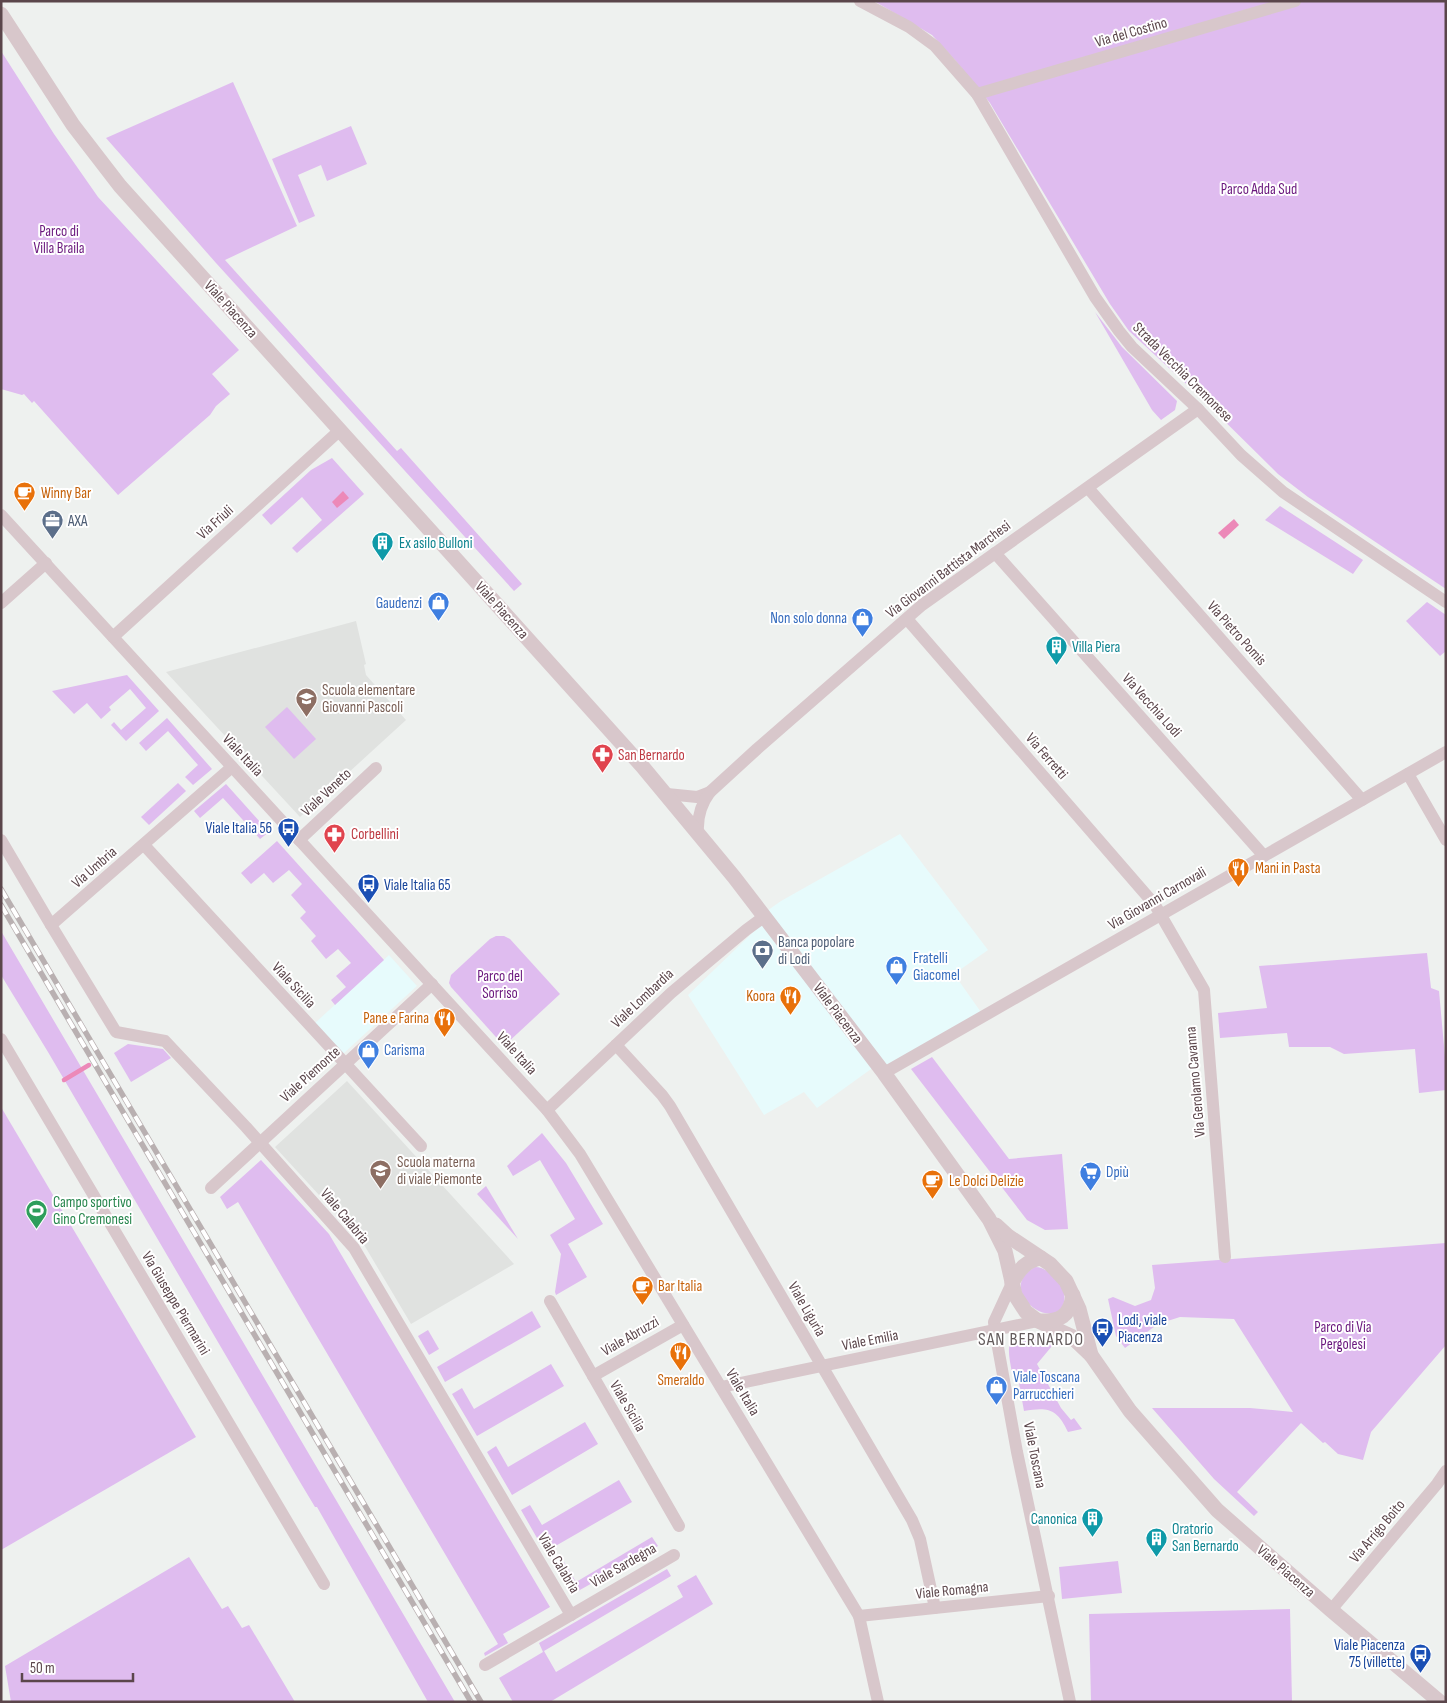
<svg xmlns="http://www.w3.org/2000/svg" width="1447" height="1703" viewBox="0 0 1447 1703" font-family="'Sofia Sans Condensed',sans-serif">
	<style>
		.commercial { fill: #e7fbfc }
		.education { fill: #e0e2e0 }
		.green { fill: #dfbcef }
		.water { fill: #ec89b8 }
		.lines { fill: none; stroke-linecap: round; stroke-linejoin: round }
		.stream { stroke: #ec89b8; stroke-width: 4.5 }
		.minor { stroke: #d8c7cb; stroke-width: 12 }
		.tertiary { stroke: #d8c7cb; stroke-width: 15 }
		.rail-casing { stroke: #b9b0b1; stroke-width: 5.5 }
		.rail { stroke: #fff; stroke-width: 4; stroke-dasharray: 11; stroke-linecap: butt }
		.labels { text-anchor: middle; stroke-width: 4; stroke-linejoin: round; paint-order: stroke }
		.street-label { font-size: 15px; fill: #5b464b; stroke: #fff }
		.park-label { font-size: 15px; fill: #6a177d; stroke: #fff }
		.food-label { font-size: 15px; fill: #c56008; stroke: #fff; text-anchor: start }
		.service-label { font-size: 15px; fill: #4e5e75; stroke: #fff; text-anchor: start }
		.culture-label { font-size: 15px; fill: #0d838f; stroke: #fff; text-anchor: start }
		.shop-label { font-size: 15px; fill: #366cbe; stroke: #fff; text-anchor: start }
		.education-label { font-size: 15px; fill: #785e54; stroke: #fff; text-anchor: start }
		.health-label { font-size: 15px; fill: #be3a42; stroke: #fff; text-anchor: start }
		.transit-label { font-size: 15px; fill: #164399; stroke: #fff; text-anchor: end }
		.leisure-label { font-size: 15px; fill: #27864d; stroke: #fff; text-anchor: start }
		.quarter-label { font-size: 18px; letter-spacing: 1px; fill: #635b5c; stroke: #fff }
	</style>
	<rect width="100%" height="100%" fill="#eef1ef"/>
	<!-- commercial -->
	<g class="commercial">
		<path d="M900,834l88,116 -34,24 29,41 -99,56 -6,-7 -61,44 -13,-16 -40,23 -76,-120 80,-77 -4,-5 17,-12z"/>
		<path d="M389,955l28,31 -74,68 -28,-31z"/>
	</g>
	<!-- education -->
	<g class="education">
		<path d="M356,621l10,43 -2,1 2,10 40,45 -106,97 -134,-145z"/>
		<path d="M347,1081l167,183 -103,60 -48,-81 -88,-96z"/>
	</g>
	<!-- green -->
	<g class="green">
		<path d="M874,1h572v588l-138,-92 -30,-23 -82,-81 -67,-62 -19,-27 -120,-201 -35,-43 -23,-25z"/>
		<path d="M1,51l53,83 44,63 141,153 -27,24 18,20 -14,12 -6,9 -92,80 -84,-94 -2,2 -8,-9 -2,1 -21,-6z"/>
		<path d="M233,82l64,144 -72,34 172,191 4,-3 121,136 -8,7 -298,-328 -110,-125z"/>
		<path d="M351,126l16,38 -40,17 -6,-16 -23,10 17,41 -16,7 -27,-64z"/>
		<path d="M1095,312l27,35 55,54 -2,9 -14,10 -9,-10z"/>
		<path d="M332,458l32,36 -67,59 -5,-5 30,-28 -20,-23 -31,28 -9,-10 49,-45z"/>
		<path d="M1280,506l83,54 -10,14 -88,-54z"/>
		<path d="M1427,602l19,13v36l-6,5 -34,-35z"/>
		<path d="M127,675l32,36 -33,30 -15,-16 3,-3 7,8 25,-22 -16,-19 -21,18 2,3 -10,9 -14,-16 -13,11 -22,-23z"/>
		<path d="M287,707l29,32 -22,20 -29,-32z"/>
		<path d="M167,718l45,51 -19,16 -8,-8 13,-12 -30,-34 -22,20 -7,-8z"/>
		<path d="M178,783l8,8 -37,34 -8,-8z"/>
		<path d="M226,784l43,48 -9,7 -37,-41 -23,20 -6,-7z"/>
		<path d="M277,841l107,119 -49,45 -4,-5 15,-13 -10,-11 15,-13 -13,-14 -12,10 -15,-18 5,-5 -16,-18 6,-6 -15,-17 11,-11 -13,-14 -16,13 -9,-10 -13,11 -10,-11z"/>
		<path d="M1,931l454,771h-27l-111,-195h-2l-15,-25 -252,-430 -47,-77z"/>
		<path d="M496,936h8l6,3 50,55 -56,52 -53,-59 -2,-4 2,-8 39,-36z"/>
		<path d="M1427,953l4,35 8,3 7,77v22l-27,3 -4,-44 -71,5 -14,-7h-41l-2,-14 -67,5 -2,-25 49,-5 -8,-42z"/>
		<path d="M128,1044l35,5 8,9 -40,24 -17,-29z"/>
		<path d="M932,1057l77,102 53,-5 6,75 -23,1 -18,-10 -116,-151z"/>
		<path d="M1,1107l195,330 -195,113z"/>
		<path d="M542,1133l24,30 37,61 -35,20 19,33 -31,18 -1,-3 6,-38 -11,-19 25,-16 -35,-59 -27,16 -6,-10z"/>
		<path d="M261,1160l68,74 221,373 -47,27 5,9 -23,13 -1,-3 14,-9 -260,-442 -11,7 -7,-12z"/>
		<path d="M486,1186l32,53 -41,-45z"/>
		<path d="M1446,1243v102l-75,87 -8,28 -25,-6 -13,-12 -2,1 -22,-20 -64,69 21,20 -4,4 -40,-37 -62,-71h98l43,4 -59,-93 -54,-2 -22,7 -33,24 -9,-12 -8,-37 5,-2 22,9 16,-6 4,-12 -3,-23z"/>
		<path d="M1035,1267c14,0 33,19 29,35 -8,33 -71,-12 -29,-35z"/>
		<path d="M532,1311l9,16 -96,55 -8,-15z"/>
		<path d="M428,1330l11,19 -10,6 -11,-19z"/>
		<path d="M1032,1332l12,5 8,9 -15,18 24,44 10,12 3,-2 8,11 -14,3c-11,-24 -21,-25 -44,-21l-7,-39 -5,1c-4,-23 -9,-39 20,-41z"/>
		<path d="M551,1364l13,22 -87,50 -25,-42 10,-6 12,21z"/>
		<path d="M585,1422l13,22 -86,51 -25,-43 9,-6 12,21z"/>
		<path d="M619,1480l13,22 -87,50 -24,-42 9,-5 12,20z"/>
		<path d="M652,1537l6,9 -87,49 -16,-28 9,-5 12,20z"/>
		<path d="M189,1557l33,52 6,-3 14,22 7,-3 46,77h-284l-6,-36z"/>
		<path d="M1118,1561l4,32 -60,6 -3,-32z"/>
		<path d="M667,1569l4,7 -127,75 12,21 127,-75 -6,-11 19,-11 17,29 -163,98h-37l-14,-24 44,-26 -4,-9z"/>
		<path d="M1290,1609l2,93h-201l-2,-88z"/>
	</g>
	<!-- water -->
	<g class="water">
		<path d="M343,491l6,7 -12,10 -5,-6z"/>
		<path d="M1234,519l5,6 -15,14 -6,-6z"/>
	</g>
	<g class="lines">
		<!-- stream -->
		<path class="stream" d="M64,1080l25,-15"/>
		<!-- minor -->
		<g class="minor">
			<path d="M860,1l49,26 26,19 42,48 118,203 24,34 13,16 66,62 43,46 42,37 163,110"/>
			<path d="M977,94l318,-93"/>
			<path d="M1088,488l274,312"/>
			<path d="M1,515l546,595 33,44 279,462 19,86"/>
			<path d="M995,553l269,303"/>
			<path d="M1,603l45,-40"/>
			<path d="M907,619l248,286 49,85 21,267"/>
			<path d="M113,637l226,-206"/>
			<path d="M1408,774l38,66"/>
			<path d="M667,794l30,3 13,-5"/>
			<path d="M698,833c-1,-15 3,-29 12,-41l47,-43 165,-144 276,-196"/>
			<path d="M1,840l50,85 181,-158"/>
			<path d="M299,840l77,-72"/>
			<path d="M144,845l277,301"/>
			<path d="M51,925l65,107 49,9 81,86 108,121 217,367"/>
			<path d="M1,1039l323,545"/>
			<path d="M616,1045l46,50 8,11 242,414 8,19 15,69"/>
			<path d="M884,1073l562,-321"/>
			<path d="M547,1110l124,-117 75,-63 19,-14"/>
			<path d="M211,1188l221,-204"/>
			<path d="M1012,1283l-18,39 1,9 22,121 53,250"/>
			<path d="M550,1301l129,225"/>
			<path d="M593,1376l90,-51"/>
			<path d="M721,1387l317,-66"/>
			<path d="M1331,1610l106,-126 9,-13"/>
			<path d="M859,1616l190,-20"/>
			<path d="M485,1665l189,-110"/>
		</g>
		<!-- tertiary -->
		<g class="tertiary">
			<path d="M1,14l72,111 47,61 522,580 92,111 150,196 105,146 16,32 10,44 11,17 12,9 33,15 20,19 39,56 87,99 114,100 109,92"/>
			<path d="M996,1225l12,11 42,28 16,17 13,28 12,46"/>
			<path d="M1012,1283c7,-14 14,-22 29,-25"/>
			<path d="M1039,1321c21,1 31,-5 34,-26"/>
		</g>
		<defs>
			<g id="rail">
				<path d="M1,889l480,813"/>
				<path d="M1,905l470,797"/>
			</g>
		</defs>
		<!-- rail casing -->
		<use href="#rail" class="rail-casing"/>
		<!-- rail -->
		<use href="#rail" class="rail"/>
	</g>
	<!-- icons -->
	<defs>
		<symbol id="cafe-pin" viewBox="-11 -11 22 30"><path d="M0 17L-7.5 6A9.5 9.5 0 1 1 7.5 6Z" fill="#e8710a" stroke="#fff"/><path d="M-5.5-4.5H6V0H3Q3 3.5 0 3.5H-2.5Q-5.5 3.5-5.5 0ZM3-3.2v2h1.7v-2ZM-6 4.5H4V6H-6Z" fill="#fff"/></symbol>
		<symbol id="office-pin" viewBox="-11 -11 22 30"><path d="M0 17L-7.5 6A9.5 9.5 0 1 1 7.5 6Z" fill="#5c6f8a" stroke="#fff"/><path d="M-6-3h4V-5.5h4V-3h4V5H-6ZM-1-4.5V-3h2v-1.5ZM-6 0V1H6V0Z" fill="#fff"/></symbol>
		<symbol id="building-pin" viewBox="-11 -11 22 30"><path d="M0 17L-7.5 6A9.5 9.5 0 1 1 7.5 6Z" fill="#0f9aa8" stroke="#fff"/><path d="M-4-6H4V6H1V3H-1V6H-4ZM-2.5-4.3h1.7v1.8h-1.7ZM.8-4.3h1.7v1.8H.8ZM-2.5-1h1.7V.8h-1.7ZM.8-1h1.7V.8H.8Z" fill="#fff"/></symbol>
		<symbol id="shop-pin" viewBox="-11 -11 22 30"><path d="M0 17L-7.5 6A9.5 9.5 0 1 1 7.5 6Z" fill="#3f7fe0" stroke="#fff"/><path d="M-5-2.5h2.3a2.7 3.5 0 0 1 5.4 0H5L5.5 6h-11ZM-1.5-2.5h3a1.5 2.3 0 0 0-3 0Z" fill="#fff"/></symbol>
		<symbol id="school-pin" viewBox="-11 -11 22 30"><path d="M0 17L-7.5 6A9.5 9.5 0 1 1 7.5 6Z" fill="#8d6e63" stroke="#fff"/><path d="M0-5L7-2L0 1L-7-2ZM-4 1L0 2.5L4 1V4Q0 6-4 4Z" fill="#fff"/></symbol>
		<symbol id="pharmacy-pin" viewBox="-11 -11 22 30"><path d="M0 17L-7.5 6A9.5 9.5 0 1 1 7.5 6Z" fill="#e0444e" stroke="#fff"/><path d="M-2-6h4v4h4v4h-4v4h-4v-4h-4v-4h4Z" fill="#fff"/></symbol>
		<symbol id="bus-pin" viewBox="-11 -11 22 30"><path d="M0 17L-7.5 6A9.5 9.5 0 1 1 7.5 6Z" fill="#1a4fb4" stroke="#fff"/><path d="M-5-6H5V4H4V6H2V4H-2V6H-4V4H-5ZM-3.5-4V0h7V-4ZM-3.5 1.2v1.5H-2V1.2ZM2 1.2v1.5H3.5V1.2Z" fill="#fff"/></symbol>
		<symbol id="restaurant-pin" viewBox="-11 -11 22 30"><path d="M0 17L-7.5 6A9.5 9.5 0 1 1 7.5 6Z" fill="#e8710a" stroke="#fff"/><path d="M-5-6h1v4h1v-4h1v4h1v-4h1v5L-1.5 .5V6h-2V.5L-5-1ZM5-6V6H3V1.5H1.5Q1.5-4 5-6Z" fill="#fff"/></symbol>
		<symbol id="bank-pin" viewBox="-11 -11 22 30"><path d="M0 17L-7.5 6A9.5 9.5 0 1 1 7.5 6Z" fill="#5c6f8a" stroke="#fff"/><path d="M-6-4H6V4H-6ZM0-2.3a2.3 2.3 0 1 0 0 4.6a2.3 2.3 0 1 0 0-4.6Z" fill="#fff"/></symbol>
		<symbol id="supermarket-pin" viewBox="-11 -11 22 30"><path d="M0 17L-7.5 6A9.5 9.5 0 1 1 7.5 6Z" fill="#3f7fe0" stroke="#fff"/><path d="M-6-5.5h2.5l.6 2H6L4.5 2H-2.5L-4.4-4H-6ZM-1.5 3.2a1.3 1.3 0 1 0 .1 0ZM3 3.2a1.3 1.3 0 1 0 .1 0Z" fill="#fff"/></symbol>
		<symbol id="stadium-pin" viewBox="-11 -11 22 30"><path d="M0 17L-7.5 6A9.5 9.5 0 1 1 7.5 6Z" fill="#2e9e5b" stroke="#fff"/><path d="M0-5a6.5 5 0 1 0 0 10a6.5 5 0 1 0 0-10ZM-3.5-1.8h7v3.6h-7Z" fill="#fff"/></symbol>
	</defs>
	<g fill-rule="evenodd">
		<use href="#cafe-pin" x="12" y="480" width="25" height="34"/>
		<use href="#office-pin" x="40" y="508" width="25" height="34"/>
		<use href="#building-pin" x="370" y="530" width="25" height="34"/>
		<use href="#shop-pin" x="426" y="590" width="25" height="34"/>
		<use href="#shop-pin" x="850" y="606" width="25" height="34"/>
		<use href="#building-pin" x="1044" y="634" width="25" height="34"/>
		<use href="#school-pin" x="294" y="686" width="25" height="34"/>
		<use href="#pharmacy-pin" x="590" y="742" width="25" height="34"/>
		<use href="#bus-pin" x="276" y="816" width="25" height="34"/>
		<use href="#pharmacy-pin" x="322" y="822" width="25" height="34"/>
		<use href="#restaurant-pin" x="1226" y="856" width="25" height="34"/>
		<use href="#bus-pin" x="356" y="872" width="25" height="34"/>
		<use href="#bank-pin" x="750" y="938" width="25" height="34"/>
		<use href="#shop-pin" x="884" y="954" width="25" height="34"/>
		<use href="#restaurant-pin" x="778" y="984" width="25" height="34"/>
		<use href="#restaurant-pin" x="432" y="1006" width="25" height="34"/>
		<use href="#shop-pin" x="356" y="1038" width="25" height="34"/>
		<use href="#school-pin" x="368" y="1158" width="25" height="34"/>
		<use href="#supermarket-pin" x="1078" y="1160" width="25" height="34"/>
		<use href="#cafe-pin" x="920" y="1168" width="25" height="34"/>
		<use href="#stadium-pin" x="24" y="1198" width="25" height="34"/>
		<use href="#cafe-pin" x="630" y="1274" width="25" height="34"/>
		<use href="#bus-pin" x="1090" y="1316" width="25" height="34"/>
		<use href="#restaurant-pin" x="668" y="1340" width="25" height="34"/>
		<use href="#shop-pin" x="984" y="1374" width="25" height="34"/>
		<use href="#building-pin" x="1080" y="1506" width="25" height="34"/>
		<use href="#building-pin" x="1144" y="1526" width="25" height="34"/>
		<use href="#bus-pin" x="1408" y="1642" width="25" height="34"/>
	</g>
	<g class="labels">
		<!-- street labels -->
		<g class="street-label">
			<text transform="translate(1131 32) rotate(-16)" y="5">Via del Costino</text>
			<text transform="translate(231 309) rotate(48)" y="5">Viale Piacenza</text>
			<text transform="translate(1183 372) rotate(45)" y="5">Strada Vecchia Cremonese</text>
			<text transform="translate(215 522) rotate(-42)" y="5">Via Friuli</text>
			<text transform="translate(948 569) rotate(-37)" y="5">Via Giovanni Battista Marchesi</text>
			<text transform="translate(502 610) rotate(48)" y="5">Viale Piacenza</text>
			<text transform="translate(1237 633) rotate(48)" y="5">Via Pietro Pomis</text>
			<text transform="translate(1152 705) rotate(48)" y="5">Via Vecchia Lodi</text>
			<text transform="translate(243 755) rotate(47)" y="5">Viale Italia</text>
			<text transform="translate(1047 756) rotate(49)" y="5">Via Ferretti</text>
			<text transform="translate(326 792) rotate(-43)" y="5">Viale Veneto</text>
			<text transform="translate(94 867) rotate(-41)" y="5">Via Umbria</text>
			<text transform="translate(1157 898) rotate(-30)" y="5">Via Giovanni Carnovali</text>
			<text transform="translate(294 985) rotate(47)" y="5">Viale Sicilia</text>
			<text transform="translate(642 998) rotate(-43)" y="5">Viale Lombardia</text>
			<text transform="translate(838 1013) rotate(53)" y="5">Viale Piacenza</text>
			<text transform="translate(517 1053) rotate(48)" y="5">Viale Italia</text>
			<text transform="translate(310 1074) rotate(-42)" y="5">Viale Piemonte</text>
			<text transform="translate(1195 1082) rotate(-95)" y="5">Via Gerolamo Cavanna</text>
			<text transform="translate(345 1216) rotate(50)" y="5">Viale Calabria</text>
			<text transform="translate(176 1303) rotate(59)" y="5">Via Giuseppe Piermarini</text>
			<text transform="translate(807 1309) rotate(60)" y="5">Viale Liguria</text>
			<text transform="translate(630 1336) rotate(-30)" y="5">Viale Abruzzi</text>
			<text transform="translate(870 1340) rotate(-11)" y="5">Viale Emilia</text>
			<text transform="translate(743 1392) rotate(59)" y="5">Viale Italia</text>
			<text transform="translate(628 1406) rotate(60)" y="5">Viale Sicilia</text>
			<text transform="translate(1035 1455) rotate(79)" y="5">Viale Toscana</text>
			<text transform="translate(1377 1531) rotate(-50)" y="5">Via Arrigo Boito</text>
			<text transform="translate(559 1563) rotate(59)" y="5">Viale Calabria</text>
			<text transform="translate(623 1565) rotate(-30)" y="5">Viale Sardegna</text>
			<text transform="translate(1286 1571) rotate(41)" y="5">Viale Piacenza</text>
			<text transform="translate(952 1590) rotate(-6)" y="5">Viale Romagna</text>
		</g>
		<!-- park labels -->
		<g class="park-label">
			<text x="1259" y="194">Parco Adda Sud</text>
			<text x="59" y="236">Parco di<tspan x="59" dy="17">Villa Braila</tspan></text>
			<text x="500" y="981">Parco del<tspan x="500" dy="17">Sorriso</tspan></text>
			<text x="1343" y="1332">Parco di Via<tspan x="1343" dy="17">Pergolesi</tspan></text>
		</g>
		<!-- food labels -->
		<g class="food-label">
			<text x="41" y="498">Winny Bar</text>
			<text x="1255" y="873">Mani in Pasta</text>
			<text x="775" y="1001" text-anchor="end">Koora</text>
			<text x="429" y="1023" text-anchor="end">Pane e Farina</text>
			<text x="949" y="1186">Le Dolci Delizie</text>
			<text x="658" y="1291">Bar Italia</text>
			<text x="681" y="1385" text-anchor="middle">Smeraldo</text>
		</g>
		<!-- service labels -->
		<g class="service-label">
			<text x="68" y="526">AXA</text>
			<text x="778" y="947">Banca popolare<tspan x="778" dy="17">di Lodi</tspan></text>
		</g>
		<!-- culture labels -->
		<g class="culture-label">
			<text x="399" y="548">Ex asilo Bulloni</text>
			<text x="1072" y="652">Villa Piera</text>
			<text x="1077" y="1524" text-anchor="end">Canonica</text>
			<text x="1172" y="1534">Oratorio<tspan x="1172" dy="17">San Bernardo</tspan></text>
		</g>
		<!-- shop labels -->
		<g class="shop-label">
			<text x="422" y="608" text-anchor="end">Gaudenzi</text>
			<text x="847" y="623" text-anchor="end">Non solo donna</text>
			<text x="913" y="963">Fratelli<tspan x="913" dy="17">Giacomel</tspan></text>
			<text x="384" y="1055">Carisma</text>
			<text x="1106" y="1177">Dpiù</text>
			<text x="1013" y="1382">Viale Toscana<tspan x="1013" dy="17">Parrucchieri</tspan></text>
		</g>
		<!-- education labels -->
		<g class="education-label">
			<text x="322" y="695">Scuola elementare<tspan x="322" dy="17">Giovanni Pascoli</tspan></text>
			<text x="397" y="1167">Scuola materna<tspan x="397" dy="17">di viale Piemonte</tspan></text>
		</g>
		<!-- health labels -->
		<g class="health-label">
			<text x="618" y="760">San Bernardo</text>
			<text x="351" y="839">Corbellini</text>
		</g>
		<!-- transit labels -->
		<g class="transit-label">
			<text x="272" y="833">Viale Italia 56</text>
			<text x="384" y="890" text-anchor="start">Viale Italia 65</text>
			<text x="1118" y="1325" text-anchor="start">Lodi, viale<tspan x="1118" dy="17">Piacenza</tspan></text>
			<text x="1405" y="1650">Viale Piacenza<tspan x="1405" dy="17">75 (villette)</tspan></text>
		</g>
		<!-- leisure labels -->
		<g class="leisure-label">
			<text x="53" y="1207">Campo sportivo<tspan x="53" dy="17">Gino Cremonesi</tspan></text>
		</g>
		<!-- quarter labels -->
		<g class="quarter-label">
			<text x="1031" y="1345">SAN BERNARDO</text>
		</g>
	</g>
	<!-- border -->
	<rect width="1447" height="1703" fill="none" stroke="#5b464b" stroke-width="5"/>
	<!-- scale -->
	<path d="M22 1673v8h111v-8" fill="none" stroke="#5b464b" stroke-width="2.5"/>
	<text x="30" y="1673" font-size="15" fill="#5b464b" stroke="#ffffff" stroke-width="4" paint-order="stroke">50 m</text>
</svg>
